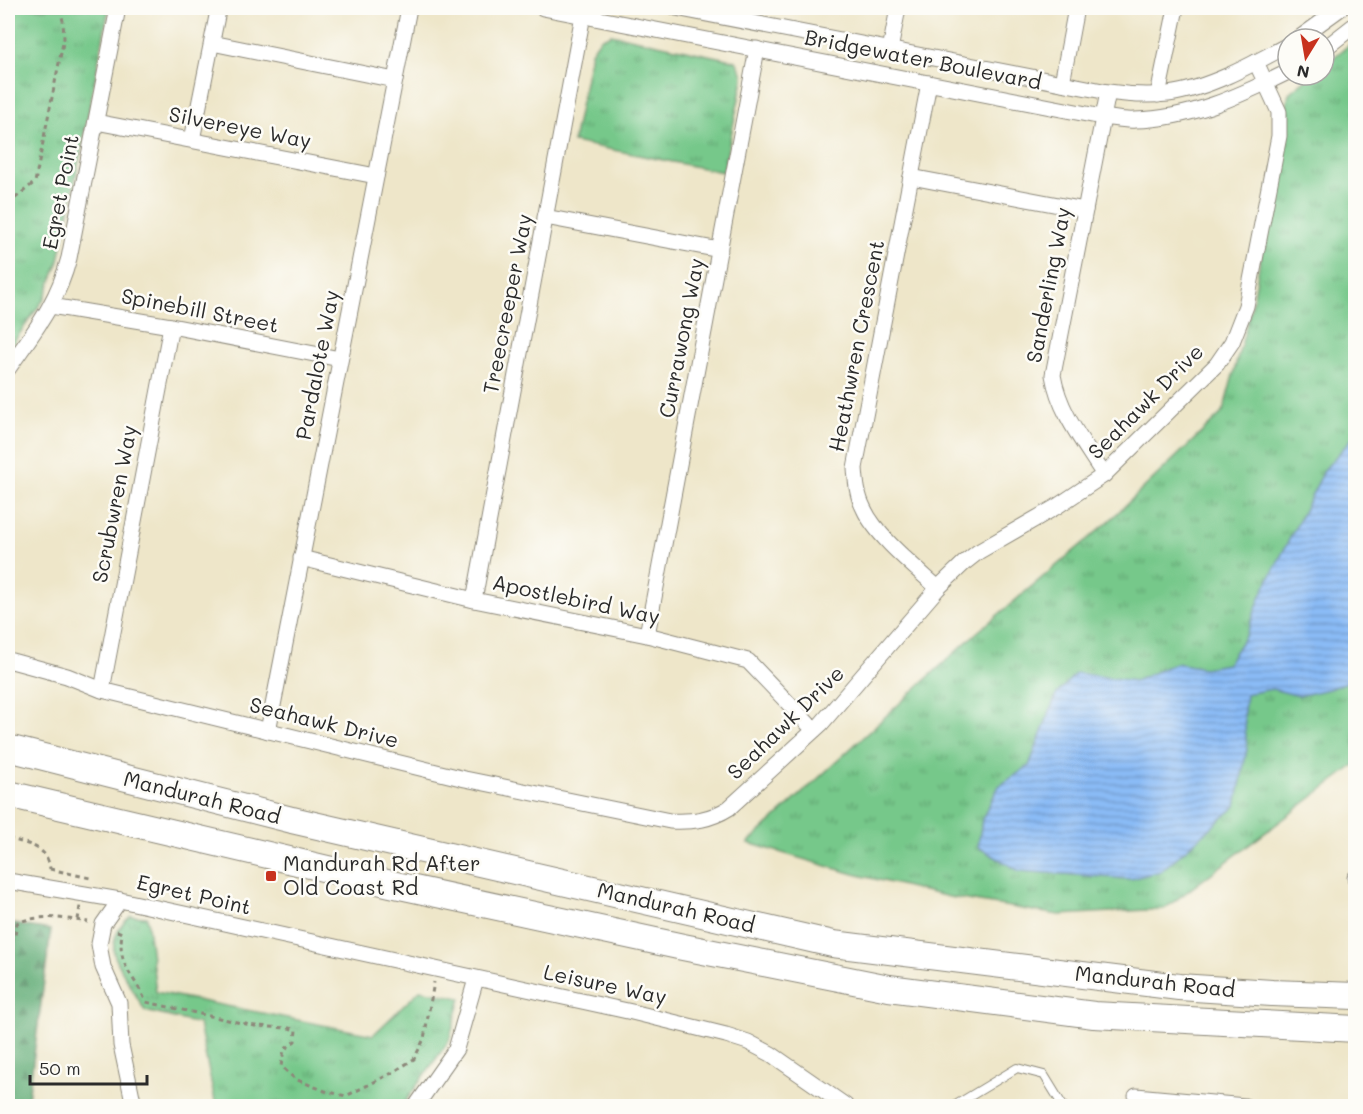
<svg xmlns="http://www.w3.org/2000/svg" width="1363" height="1114" viewBox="0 0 1363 1114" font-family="Mali,sans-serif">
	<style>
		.forest { fill: url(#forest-firs); stroke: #466c50; stroke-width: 1.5 }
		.park { fill: url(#park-tufts); stroke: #507a5a; stroke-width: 1.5 }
		.water { fill: url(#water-rules); stroke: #5a7390; stroke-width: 1.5 }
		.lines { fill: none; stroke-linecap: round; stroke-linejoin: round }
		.lane-casing { stroke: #8c887a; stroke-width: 10 }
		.street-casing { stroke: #8c887a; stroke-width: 17 }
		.highway-casing { stroke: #8c887a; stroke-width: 28 }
		.path { stroke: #8c887a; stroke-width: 3; stroke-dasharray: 4.5 4.5; stroke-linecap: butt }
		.lane { stroke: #fff; stroke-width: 8 }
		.street { stroke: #fff; stroke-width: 15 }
		.highway { stroke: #fff; stroke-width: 26 }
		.poi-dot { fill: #c8321e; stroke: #fdfcf7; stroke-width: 2 }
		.labels { text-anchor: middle; stroke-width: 5; stroke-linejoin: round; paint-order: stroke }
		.street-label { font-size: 21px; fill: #2b2b2b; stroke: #fdfcf7 }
		.poi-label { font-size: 21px; fill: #2b2b2b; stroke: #fdfcf7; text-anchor: start }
	</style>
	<defs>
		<pattern id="forest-firs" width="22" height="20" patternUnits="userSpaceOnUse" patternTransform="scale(1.5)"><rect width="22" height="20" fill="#60ac76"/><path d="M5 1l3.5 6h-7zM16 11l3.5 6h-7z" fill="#4f8c61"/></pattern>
		<pattern id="park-tufts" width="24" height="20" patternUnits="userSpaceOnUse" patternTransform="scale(1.5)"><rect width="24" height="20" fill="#76c88a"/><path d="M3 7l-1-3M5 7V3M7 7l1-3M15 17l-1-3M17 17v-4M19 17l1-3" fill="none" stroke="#61a371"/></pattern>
		<pattern id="water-rules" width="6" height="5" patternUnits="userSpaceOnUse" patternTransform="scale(1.5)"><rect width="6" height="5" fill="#8abbf6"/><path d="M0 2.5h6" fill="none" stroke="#7198c7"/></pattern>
	</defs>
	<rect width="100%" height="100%" fill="#fdfcf7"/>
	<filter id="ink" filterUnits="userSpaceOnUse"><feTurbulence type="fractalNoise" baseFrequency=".0167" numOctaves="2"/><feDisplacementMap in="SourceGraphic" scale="12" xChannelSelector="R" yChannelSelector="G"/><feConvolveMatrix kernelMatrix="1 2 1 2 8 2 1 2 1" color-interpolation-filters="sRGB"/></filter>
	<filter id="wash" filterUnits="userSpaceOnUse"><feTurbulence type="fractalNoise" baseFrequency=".008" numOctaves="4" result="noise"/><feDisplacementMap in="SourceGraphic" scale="24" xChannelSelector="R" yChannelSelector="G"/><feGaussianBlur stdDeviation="1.35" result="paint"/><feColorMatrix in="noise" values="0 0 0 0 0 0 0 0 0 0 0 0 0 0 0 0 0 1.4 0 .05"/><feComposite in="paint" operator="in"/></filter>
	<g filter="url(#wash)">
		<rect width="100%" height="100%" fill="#eee6c9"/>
		<!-- forest -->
		<path class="forest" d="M8,923l43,7 -24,176h-19z"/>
		<!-- park -->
		<g class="park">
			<path d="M8,8h101l-50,253 -15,38 -36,51z"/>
			<path d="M611,34l125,27 7,13v6l-20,92 -150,-30 18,-90 9,-13z"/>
			<path d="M1355,40v725l-191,144 -105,6 -110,-18 -95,-23 -106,-31 226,-208 133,-112 116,-111 30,-111 36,-208 22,-18h13v-10z"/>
			<path d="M131,916l16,1 9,75 217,43 47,-45 41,8 -12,43 -47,65h-186l-17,-82 -54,-13c-6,-11 -30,-49 -31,-58 -2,-16 6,-28 17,-37z"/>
		</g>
		<!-- water -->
		<path class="water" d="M1355,435v244l-26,10 -30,7 -27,-7 -26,5 -2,19 3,36 -11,57 -75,65 -30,8 -112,-8 -41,-24 4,-28 17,-33 30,-20 27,-71 20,-22 59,8 41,-18 28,5 23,-4 19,-29 15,-40 64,-126z"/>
	</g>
	<g filter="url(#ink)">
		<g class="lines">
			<defs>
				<path id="lane" d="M954,1106l63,-38 27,7 19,31"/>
				<g id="street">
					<path d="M543,8l559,109c11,1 22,4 33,3 55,-1 104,-24 153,-48"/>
					<path d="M676,8l432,84c20,3 40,4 60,2 40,-5 85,-30 120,-49"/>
					<path d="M1298,39l43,-31"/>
					<path d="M212,43l183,37"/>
					<path d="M1324,49l32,-25"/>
					<path d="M890,50l8,-42"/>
					<path d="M929,83l-74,385c1,14 2,28 9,41 12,27 52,59 74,79"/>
					<path d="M1062,83l14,-75"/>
					<path d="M1158,95l18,-87"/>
					<path d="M96,122l280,54"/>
					<path d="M192,140l26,-129"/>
					<path d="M911,177l174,33"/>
					<path d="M545,217l175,33"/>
					<path d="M51,306l120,20 169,33"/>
					<path d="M8,369c27,-39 49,-65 61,-111l49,-250"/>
					<path d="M1104,475c-20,-32 -45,-63 -51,-100l55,-283"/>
					<path d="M301,558l173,42 173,35 101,26 66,69"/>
					<path d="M474,600l109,-585"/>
					<path d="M647,635l110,-586"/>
					<path d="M8,660l59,16 35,14 363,89 205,42c23,1 40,-1 59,-13l92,-84 117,-136 26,-25 14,-11 78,-45 48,-32 113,-111 15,-22 14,-36 33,-170v-24l-23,-50"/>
					<path d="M102,690l69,-364"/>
					<path d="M268,731l141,-723"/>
					<path d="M1355,878h1"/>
					<path d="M8,881l112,19 512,112 94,23 22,7 23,12 75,52"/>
					<path d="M120,900l-17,24 -4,20 4,23 16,36 2,42 13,61"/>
					<path d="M1136,1096l109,10"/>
					<path d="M416,1106l40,-57 20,-70"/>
				</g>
				<g id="highway">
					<path d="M8,748l284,72 541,124 346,43 93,6 84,3"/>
					<path d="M8,794l383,90 292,63 206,41 205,27 262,14"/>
				</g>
			</defs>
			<!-- lane casing -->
			<use href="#lane" class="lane-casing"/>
			<!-- street casing -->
			<use href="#street" class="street-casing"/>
			<!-- highway casing -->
			<use href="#highway" class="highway-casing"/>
			<!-- path -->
			<g class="path">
				<path d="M8,204l27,-22 29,-144 -1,-17 -3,-13"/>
				<path d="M8,838c20,7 39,7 42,31"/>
				<path d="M50,869l40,9"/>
				<path d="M78,920l2,-14"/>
				<path d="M117,931l5,2c-5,34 12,41 24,69l109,24 34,2 7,2 -1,11 -11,9 -3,16 14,13 30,12 21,5 46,-23 22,-14 10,-20 10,-57"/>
				<path d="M8,951l7,-16 2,-12c23,-9 47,-5 71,-1"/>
			</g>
			<!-- lane -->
			<use href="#lane" class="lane"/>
			<!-- street -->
			<use href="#street" class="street"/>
			<!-- highway -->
			<use href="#highway" class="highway"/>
		</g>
	</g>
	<!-- markers -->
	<rect class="poi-dot" x="265" y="870" width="12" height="12" rx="3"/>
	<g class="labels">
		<!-- street labels -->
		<g class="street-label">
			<text transform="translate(923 60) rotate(11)" y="7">Bridgewater Boulevard</text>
			<text transform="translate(240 128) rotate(11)" y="7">Silvereye Way</text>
			<text transform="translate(61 192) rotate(-79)" y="7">Egret Point</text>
			<text transform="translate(1049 285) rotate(-79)" y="7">Sanderling Way</text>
			<text transform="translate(508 304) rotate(-79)" y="7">Treecreeper Way</text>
			<text transform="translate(200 311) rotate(11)" y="7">Spinebill Street</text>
			<text transform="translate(682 338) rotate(-79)" y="7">Currawong Way</text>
			<text transform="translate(857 346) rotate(-79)" y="7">Heathwren Crescent</text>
			<text transform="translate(318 365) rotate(-79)" y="7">Pardalote Way</text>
			<text transform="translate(1146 402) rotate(-45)" y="7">Seahawk Drive</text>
			<text transform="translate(115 504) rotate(-79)" y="7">Scrubwren Way</text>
			<text transform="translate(576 600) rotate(12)" y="7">Apostlebird Way</text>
			<text transform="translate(324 723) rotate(14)" y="7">Seahawk Drive</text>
			<text transform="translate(786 723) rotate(-44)" y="7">Seahawk Drive</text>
			<text transform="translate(202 798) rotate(14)" y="7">Mandurah Road</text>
			<text transform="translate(194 895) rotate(13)" y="7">Egret Point</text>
			<text transform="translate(676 908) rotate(13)" y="7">Mandurah Road</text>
			<text transform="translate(1155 982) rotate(6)" y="7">Mandurah Road</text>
			<text transform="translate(605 985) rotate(12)" y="7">Leisure Way</text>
		</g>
		<!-- poi labels -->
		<g class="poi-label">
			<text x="283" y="871">Mandurah Rd After<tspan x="283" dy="24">Old Coast Rd</tspan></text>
		</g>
	</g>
	<!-- margin -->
	<rect width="1363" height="1114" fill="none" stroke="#fdfcf7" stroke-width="30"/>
	<!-- north arrow -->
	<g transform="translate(1306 57) rotate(191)"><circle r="28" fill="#fdfcf7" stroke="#a9a8a5" stroke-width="1.5"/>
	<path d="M0-4.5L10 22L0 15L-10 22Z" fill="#c8321e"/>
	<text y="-9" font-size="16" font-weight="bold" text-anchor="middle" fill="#2b2b2b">N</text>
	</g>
	<!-- scale -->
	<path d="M30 1075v9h117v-9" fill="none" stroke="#2b2b2b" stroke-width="3"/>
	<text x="39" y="1075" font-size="18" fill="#2b2b2b" stroke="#fdfcf7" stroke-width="4.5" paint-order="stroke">50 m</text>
</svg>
